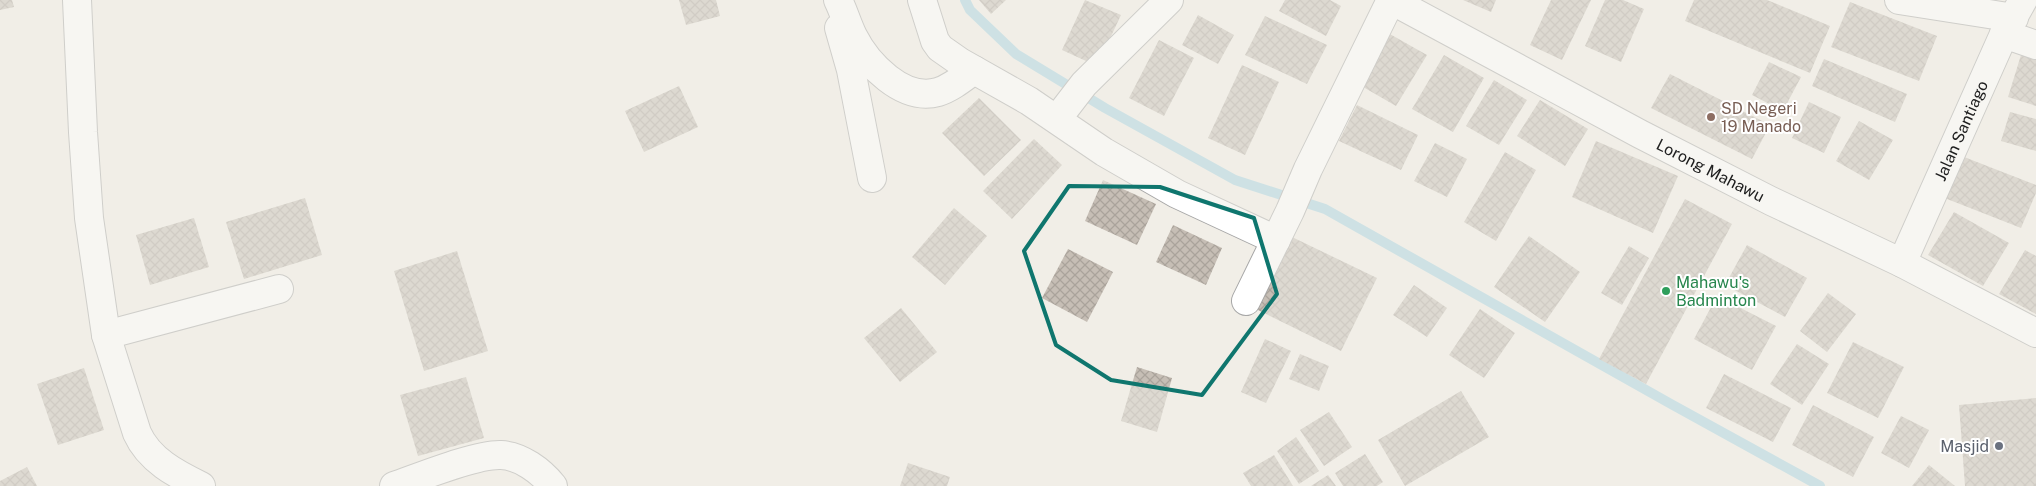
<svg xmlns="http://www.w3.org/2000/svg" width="2036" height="486" viewBox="0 0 2036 486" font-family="'Public Sans',sans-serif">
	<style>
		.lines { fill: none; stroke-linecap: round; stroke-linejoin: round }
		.stream { stroke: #a5d1e1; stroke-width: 10 }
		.building { fill: url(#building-cross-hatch) }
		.minor-casing { stroke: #a7a7a7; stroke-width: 30 }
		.minor { stroke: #fff; stroke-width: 28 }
		.marked { fill: none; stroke: #0f766e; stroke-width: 4; stroke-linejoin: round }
		.education-dot { fill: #8d6e63; stroke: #fff; stroke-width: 2 }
		.leisure-dot { fill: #2e9e5b; stroke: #fff; stroke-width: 2 }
		.worship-dot { fill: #6b7280; stroke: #fff; stroke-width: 2 }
		.labels { text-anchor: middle; stroke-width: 4; stroke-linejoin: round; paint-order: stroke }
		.education-label { font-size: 16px; fill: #785e54; stroke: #fff; text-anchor: start }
		.street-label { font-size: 16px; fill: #202020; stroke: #fff }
		.leisure-label { font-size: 16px; fill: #27864d; stroke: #fff; text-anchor: start }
		.worship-label { font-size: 16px; fill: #5b616d; stroke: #fff; text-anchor: end }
	</style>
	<defs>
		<pattern id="building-cross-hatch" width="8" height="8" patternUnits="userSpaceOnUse" patternTransform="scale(1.25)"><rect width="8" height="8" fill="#c6beb5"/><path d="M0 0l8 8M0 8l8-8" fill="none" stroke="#aaa39b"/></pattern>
	</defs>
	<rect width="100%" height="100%" fill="#f1eee7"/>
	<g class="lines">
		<!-- stream -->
		<path class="stream" d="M965,0l5,10 46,44 89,54 130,72 90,29 346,195 149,82"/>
	</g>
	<!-- building -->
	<g class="building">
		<path d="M0,0h12l2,7 -14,3z"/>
		<path d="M679,0h37l4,16 -34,9z"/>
		<path d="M979,0h27l-15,14z"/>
		<path d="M1085,0l36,15 -24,51 -35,-16z"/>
		<path d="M1285,0h45l11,6 -15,30 -47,-25z"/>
		<path d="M1463,0h33l-5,12z"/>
		<path d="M1551,0h40l-29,60 -32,-15z"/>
		<path d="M1605,0h18l21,9 -23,53 -36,-16z"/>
		<path d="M1694,0h73l63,26 -20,47 -125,-52z"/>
		<path d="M1850,2l87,34 -18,45 -88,-34z"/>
		<path d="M1198,15l36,20 -16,29 -36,-19z"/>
		<path d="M1265,16l62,29 -20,39 -62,-29z"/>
		<path d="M1388,33l39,22 -31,51 -38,-22z"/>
		<path d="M1159,40l35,18 -30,58 -35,-18z"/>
		<path d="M1444,55l40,23 -31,54 -41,-23z"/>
		<path d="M2021,55l15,5v46l-28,-9z"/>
		<path d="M1824,59l83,35 -12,28 -83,-36z"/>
		<path d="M1769,62l32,15 -18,34 -31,-16z"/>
		<path d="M1242,65l37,17 -34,73 -37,-17z"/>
		<path d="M1670,74l100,51 -18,34 -101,-51z"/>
		<path d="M1494,80l33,20 -28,45 -33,-19z"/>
		<path d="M679,86l19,41 -54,25 -19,-41z"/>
		<path d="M979,98l42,42 -37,36 -42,-43z"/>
		<path d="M1540,100l48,29 -23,37 -48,-30z"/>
		<path d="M1809,102l32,15 -17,36 -32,-15z"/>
		<path d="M1357,105l61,30 -17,35 -62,-29z"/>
		<path d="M2010,112l26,7v32l-35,-10z"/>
		<path d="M1859,121l34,19 -24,40 -33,-19z"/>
		<path d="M1034,139l28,26 -50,54 -29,-28z"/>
		<path d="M1596,141l82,35 -25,57 -81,-36z"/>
		<path d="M1435,143l32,16 -20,38 -33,-16z"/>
		<path d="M1505,152l31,18 -40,71 -32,-19z"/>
		<path d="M1959,155l77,30v8l-15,35 -79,-31z"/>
		<path d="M1103,180l53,24 -19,41 -52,-24z"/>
		<path d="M305,198l17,57 -78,24 -18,-57z"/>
		<path d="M1685,199l47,25 -86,160 -47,-25z"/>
		<path d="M954,208l33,28 -42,49 -33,-28z"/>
		<path d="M1954,212l55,31 -26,43 -55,-31z"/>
		<path d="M194,218l15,49 -59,18 -14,-50z"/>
		<path d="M1173,225l49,23 -16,37 -50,-23z"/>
		<path d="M1529,236l51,36 -35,50 -51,-35z"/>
		<path d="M1292,237l85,41 -36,73 -85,-42z"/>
		<path d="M1747,245l60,33 -22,39 -60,-32z"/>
		<path d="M1629,246l20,12 -27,47 -21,-12z"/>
		<path d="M1068,249l45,23 -26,50 -45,-24z"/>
		<path d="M2025,250l11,6v58l-37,-20z"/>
		<path d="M457,251l31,100 -64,20 -30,-100z"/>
		<path d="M1414,285l33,23 -20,29 -34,-22z"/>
		<path d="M1828,293l28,21 -29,38 -27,-21z"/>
		<path d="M1717,296l59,30 -24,44 -58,-31z"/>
		<path d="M901,308l36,44 -37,30 -36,-44z"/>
		<path d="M1480,309l35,24 -31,45 -35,-23z"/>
		<path d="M1265,339l26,12 -25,52 -25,-11z"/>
		<path d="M1853,342l51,25 -26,51 -51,-25z"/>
		<path d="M1797,344l32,20 -27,41 -32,-21z"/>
		<path d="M1300,354l29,12 -10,25 -30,-12z"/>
		<path d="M1137,367l35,11 -15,54 -36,-11z"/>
		<path d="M84,368l20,62 -46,15 -21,-61z"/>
		<path d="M1724,374l67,34 -18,34 -67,-34z"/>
		<path d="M466,377l18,61 -66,18 -18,-61z"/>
		<path d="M1461,391l28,46 -84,49 -27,-46z"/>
		<path d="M2036,398v88h-71l-6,-81z"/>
		<path d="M1813,405l61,32 -21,40 -61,-32z"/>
		<path d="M1329,412l23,35 -28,19 -24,-36z"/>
		<path d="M1901,416l28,14 -20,38 -28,-15z"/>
		<path d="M1296,437l23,34 -20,13 -22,-33z"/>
		<path d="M1365,454l18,28 -6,4h-34l-8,-13z"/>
		<path d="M1274,455l19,31h-42l-8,-13z"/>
		<path d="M908,463l42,14 -3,9h-47z"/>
		<path d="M1929,465l26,21h-43z"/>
		<path d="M27,467l10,19h-37v-5z"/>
		<path d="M1328,475l8,11h-25z"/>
	</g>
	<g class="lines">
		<defs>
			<g id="minor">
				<path d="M77,0l6,132 6,86 17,117 31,98c12,27 39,41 64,53"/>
				<path d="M838,0c6,12 9,24 15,36 14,28 50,66 85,56 13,-4 25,-14 36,-22"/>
				<path d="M922,0l13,41 5,7 20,14 69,39 75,51 73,42 99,46"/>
				<path id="s1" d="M1391,0l249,134 131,67 131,62 134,70"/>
				<path d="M1899,0l115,18"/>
				<path d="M839,28l12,42 21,108"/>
				<path d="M2004,34l32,11"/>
				<path d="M1057,119l27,-35 85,-84"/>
				<path id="s2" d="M1902,263l102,-229 19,-34"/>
				<path d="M1246,301l44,-90 18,-42 83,-169"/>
				<path d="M106,335l173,-46"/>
				<path d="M394,486c26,-9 82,-32 107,-31 20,1 40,16 52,31"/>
			</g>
		</defs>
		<!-- minor casing -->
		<use href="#minor" class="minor-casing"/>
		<!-- minor -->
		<use href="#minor" class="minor"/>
	</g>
	<!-- marked area -->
	<path d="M0 0H2036V486H0ZM1069,186l91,1 94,31 23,76 -75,101 -91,-15 -55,-35 -32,-94z" fill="#f1eee7" fill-opacity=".55" fill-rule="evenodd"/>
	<path class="marked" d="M1069,186l91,1 94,31 23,76 -75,101 -91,-15 -55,-35 -32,-94z"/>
	<!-- markers -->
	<circle class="education-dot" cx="1711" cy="117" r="5"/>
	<circle class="leisure-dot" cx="1666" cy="291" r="5"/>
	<circle class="worship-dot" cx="1999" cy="446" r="5"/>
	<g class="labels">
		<!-- education labels -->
		<g class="education-label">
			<text x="1721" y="114">SD Negeri<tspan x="1721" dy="18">19 Manado</tspan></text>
		</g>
		<!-- street labels -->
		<g class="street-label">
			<text dy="6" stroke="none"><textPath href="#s2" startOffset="145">Jalan Santiago</textPath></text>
			<text dy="6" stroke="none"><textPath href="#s1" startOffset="362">Lorong Mahawu</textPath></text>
		</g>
		<!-- leisure labels -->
		<g class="leisure-label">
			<text x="1676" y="288">Mahawu's<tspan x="1676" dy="18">Badminton</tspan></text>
		</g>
		<!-- worship labels -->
		<g class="worship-label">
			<text x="1989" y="452">Masjid</text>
		</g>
	</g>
</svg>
